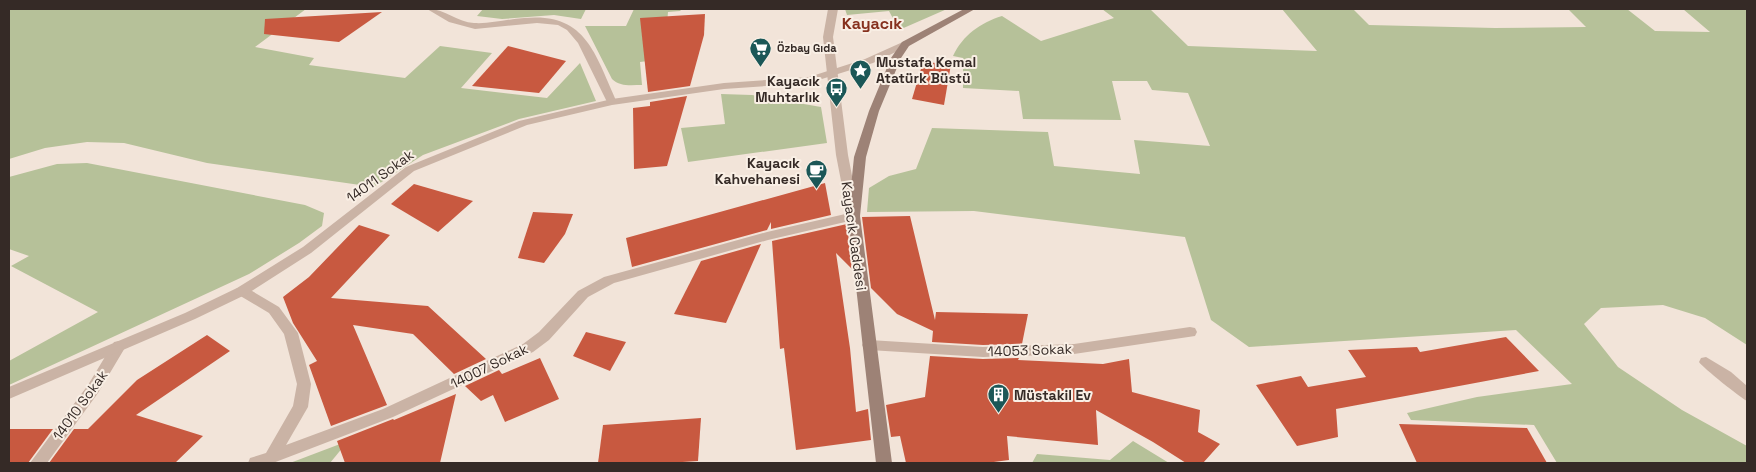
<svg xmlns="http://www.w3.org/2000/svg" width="1756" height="472" viewBox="0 0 1756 472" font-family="'Space Grotesk',sans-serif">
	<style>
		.green { fill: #b6c199 }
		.building { fill: #c85940 }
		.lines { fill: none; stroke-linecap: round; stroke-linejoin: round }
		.service { fill: #cab3a5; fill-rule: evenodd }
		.minor { fill: #cab3a5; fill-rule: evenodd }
		.tertiary { fill: #cab3a5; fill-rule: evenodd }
		.secondary { fill: #9d8276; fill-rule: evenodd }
		.labels { text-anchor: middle; stroke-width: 4; stroke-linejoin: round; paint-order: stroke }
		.far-poi-label { font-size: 11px; font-weight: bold; fill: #352a26; stroke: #f9efe5; text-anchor: start }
		.poi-label { font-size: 14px; font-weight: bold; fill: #352a26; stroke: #f9efe5; text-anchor: start }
		.street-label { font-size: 14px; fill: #352a26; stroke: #f9efe5 }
		.far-district-label { font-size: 16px; font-weight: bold; fill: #86311e; stroke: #f9efe5 }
	</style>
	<rect width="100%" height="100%" fill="#f2e4d9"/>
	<!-- green -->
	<g class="green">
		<path d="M9,9h297l-51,38 59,11 -5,7 96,13 35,-32 52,7 -31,35 86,10 33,-35 16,38 -77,18 -96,36 -49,32 -167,-24 -83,-20 -37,-1 -42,6 -36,11z"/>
		<path d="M483,9h103l-5,10 -27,-4 -52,4 -25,-3z"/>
		<path d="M634,9h48l-2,2 -12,1 -4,47 -24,3 2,23c-11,0 -22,2 -30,-6l-27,-53h41z"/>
		<path d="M845,9h102l-48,21 -10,-19 -42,4z"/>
		<path d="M1102,9h48l38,37 129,5 -35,-42h71l16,16 126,3 91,-1 -18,-18h59l28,22 55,1 -27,-23h64v336l-42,-27 -42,-13 -62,3 -17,16 34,43 64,43 65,36v17h-190l-23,-38 -123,-5 -4,-7 70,-16 95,-13 -56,-54 -267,17 -38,-27 -26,-83 -211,-26 -107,1 2,-24 20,-12 27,-7 16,-41 116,4 6,34 86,8 -6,-34 76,6 -22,-53 -36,-3 -5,-9h-35l9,39 -98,-1 -4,-28 -56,-3v-30l-10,-2c10,-21 27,-33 49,-40l39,25 73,-23z"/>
		<path d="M721,94l31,1 69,12 6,36 -139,19 -7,-34 44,-4z"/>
		<path d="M87,163l218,42 19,8 -2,13 -23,17 -50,31 -240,111v-24l89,-49 -87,-46 18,-10 -20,-7v-72l48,-13z"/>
		<path d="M348,441l-18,22h-40z"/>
		<path d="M1133,441l36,22h-137l5,-9 73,6z"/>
	</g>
	<!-- building -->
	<g class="building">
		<path d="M382,12l-43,30 -75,-8 1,-15z"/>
		<path d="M705,14l-1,21 -14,51 -42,6 -8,-74z"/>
		<path d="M508,46l58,15 -27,32 -67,-7z"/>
		<path d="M923,62l28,2 -7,41 -32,-6z"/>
		<path d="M687,96l-20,70 -33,3 -1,-61 17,-2v-4z"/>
		<path d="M825,183l6,32 -60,14v-7l-4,8 -135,37 -6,-29z"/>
		<path d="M414,184l59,17 -35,31 -47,-28z"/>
		<path d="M533,212l40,2 -8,20 -21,29 -26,-5z"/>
		<path d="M910,216l25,104 1,-8 92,2 -6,30 -39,1 -51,-3 1,-11 -36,-17 -26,-26 -9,-71z"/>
		<path d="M847,224l5,45 -16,-16 14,95 6,64 12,-3 3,31 -75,10 -12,-102 -4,1 -8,-108z"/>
		<path d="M359,225l31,10 -59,63 97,8 58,53 -32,15 -41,-40 -60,-9 34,80 -56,21 -22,-61 8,-4 -24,-38 -10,-26 26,-20z"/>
		<path d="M761,244l-35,79 -52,-9 27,-53z"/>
		<path d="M586,332l40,10 -16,29 -37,-15z"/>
		<path d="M207,335l23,16 -94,64 67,21 -28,27h-126l25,-34h14l49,-49z"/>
		<path d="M1506,337l33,34 -203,38 2,28 -41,9 -41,-61 45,-9 7,11 58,-10 -18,-27 69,-3 3,5z"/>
		<path d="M930,356l53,3 36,-1 -1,2 85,4 26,-5 3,33 68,18 -2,22 22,12 -17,19h-17l-33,-21 -57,-32 2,35 -91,-9 2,24 -23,3h-80l-6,-27 -9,1 -5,-32 39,-8z"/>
		<path d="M540,358l19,41 -54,23 -12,-27 -12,6 -16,-15 34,-16 3,4z"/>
		<path d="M456,394l-16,69h-95l-8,-22 56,-22 1,1z"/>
		<path d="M701,418l-3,43 -31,2h-69l5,-38z"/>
		<path d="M1399,424l128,4 20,35h-130z"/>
		<path d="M9,429h44l-25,34h-19z"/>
	</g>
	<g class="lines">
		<!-- service -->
		<g class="service">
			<path d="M427,9c17,-1 30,13 47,14 17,1 34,-4 50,-5 63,-6 71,37 93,84l-1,2h-8l-30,-61 -11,-13 -9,-5 -21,-2 -62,6 -26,-7z"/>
			<path d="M854,212l4,1 2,3 -2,3 -90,21 -154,43 -26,14 -39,43 -16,12 -140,65 -120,46h-25l2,-5 16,-5 27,-47 4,-22 -13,-50 -15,-21 -32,-19 -2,-3 2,-3h10l32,19 19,26 13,51 -3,23 -22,38 97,-36 140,-65 16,-12 39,-41 26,-14 163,-45z"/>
			<path d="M1190,327l5,1 2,4 -2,4 -121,18 -91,3 -114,-7 -5,-1 -2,-4 2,-4 5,-1 114,7 91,-3z"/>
			<path d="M119,341l5,1 2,4 -28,47 -51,70h-17l58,-78 26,-43z"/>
			<path d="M1706,357l25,15 16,14v15c-5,-2 -45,-34 -48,-39l2,-4z"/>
		</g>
		<!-- minor -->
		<path class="minor" d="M905,41l3,1v4l-35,17 -64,20 -85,6 -112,16 -85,20 -113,46 -103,82 -64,41 -52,25 -186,80v-12l176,-74 52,-25 66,-41 103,-80 113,-46 93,-22 112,-16 85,-6 56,-18z"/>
		<!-- tertiary -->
		<path class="tertiary" d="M828,9h10l-5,28 15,118 11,57 -6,4 -6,-4 -11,-57 -13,-118z"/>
		<!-- secondary -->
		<path class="secondary" d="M964,9h11l-66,37 -8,12 -22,53 -13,46 -6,59 32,247h-16l-28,-247 6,-59 15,-46 22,-53 11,-16z"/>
	</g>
	<!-- icons -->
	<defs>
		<symbol id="supermarket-pin" viewBox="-11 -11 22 30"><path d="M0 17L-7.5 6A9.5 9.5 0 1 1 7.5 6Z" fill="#1b5757" stroke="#f9efe5"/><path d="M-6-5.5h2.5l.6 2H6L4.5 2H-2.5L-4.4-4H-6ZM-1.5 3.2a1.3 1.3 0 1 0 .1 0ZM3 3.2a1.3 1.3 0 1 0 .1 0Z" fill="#fff"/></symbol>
		<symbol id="sight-pin" viewBox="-11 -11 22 30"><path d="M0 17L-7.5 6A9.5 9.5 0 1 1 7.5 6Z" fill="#1b5757" stroke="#f9efe5"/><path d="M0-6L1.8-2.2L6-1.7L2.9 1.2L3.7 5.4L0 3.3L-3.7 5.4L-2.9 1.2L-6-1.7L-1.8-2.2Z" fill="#fff"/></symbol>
		<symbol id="bus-pin" viewBox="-11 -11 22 30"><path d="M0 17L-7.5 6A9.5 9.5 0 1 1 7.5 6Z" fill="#1b5757" stroke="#f9efe5"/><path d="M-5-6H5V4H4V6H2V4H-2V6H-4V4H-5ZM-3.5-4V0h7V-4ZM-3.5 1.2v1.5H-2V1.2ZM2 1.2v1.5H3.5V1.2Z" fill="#fff"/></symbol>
		<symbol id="cafe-pin" viewBox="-11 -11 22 30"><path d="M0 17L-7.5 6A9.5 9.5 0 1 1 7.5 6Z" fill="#1b5757" stroke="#f9efe5"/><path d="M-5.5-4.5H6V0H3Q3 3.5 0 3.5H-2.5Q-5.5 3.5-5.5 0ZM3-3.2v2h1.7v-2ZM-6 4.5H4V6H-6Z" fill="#fff"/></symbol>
		<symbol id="building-pin" viewBox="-11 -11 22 30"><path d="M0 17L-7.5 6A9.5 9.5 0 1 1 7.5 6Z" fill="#1b5757" stroke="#f9efe5"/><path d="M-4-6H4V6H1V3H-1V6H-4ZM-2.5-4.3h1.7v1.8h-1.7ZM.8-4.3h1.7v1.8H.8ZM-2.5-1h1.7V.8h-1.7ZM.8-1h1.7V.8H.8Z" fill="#fff"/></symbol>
	</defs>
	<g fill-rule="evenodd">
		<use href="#supermarket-pin" x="748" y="36" width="25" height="34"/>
		<use href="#sight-pin" x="848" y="58" width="25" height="34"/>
		<use href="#bus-pin" x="824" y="76" width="25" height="34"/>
		<use href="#cafe-pin" x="804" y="158" width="25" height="34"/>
		<use href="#building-pin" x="986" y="382" width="25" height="34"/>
	</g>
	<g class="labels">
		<!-- far-poi labels -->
		<g class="far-poi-label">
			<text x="777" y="52">Özbay Gıda</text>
		</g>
		<!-- poi labels -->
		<g class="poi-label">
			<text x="876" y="67">Mustafa Kemal<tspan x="876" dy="16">Atatürk Büstü</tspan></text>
			<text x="820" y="86" text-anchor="end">Kayacık<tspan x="820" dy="16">Muhtarlık</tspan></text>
			<text x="800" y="168" text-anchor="end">Kayacık<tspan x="800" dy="16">Kahvehanesi</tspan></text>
			<text x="1014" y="400">Müstakil Ev</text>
		</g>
		<!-- street labels -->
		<g class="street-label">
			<text transform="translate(380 176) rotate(-36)" y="5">14011 Sokak</text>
			<text transform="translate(854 236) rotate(82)" y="5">Kayacık Caddesi</text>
			<text transform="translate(1030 350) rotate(-2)" y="5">14053 Sokak</text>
			<text transform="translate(489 366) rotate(-26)" y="5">14007 Sokak</text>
			<text transform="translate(80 405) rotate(-54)" y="5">14010 Sokak</text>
		</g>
		<!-- far-district labels -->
		<g class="far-district-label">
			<text x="872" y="29">Kayacık</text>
		</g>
	</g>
	<!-- border -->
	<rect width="1756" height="472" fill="none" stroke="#352a26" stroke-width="20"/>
</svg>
